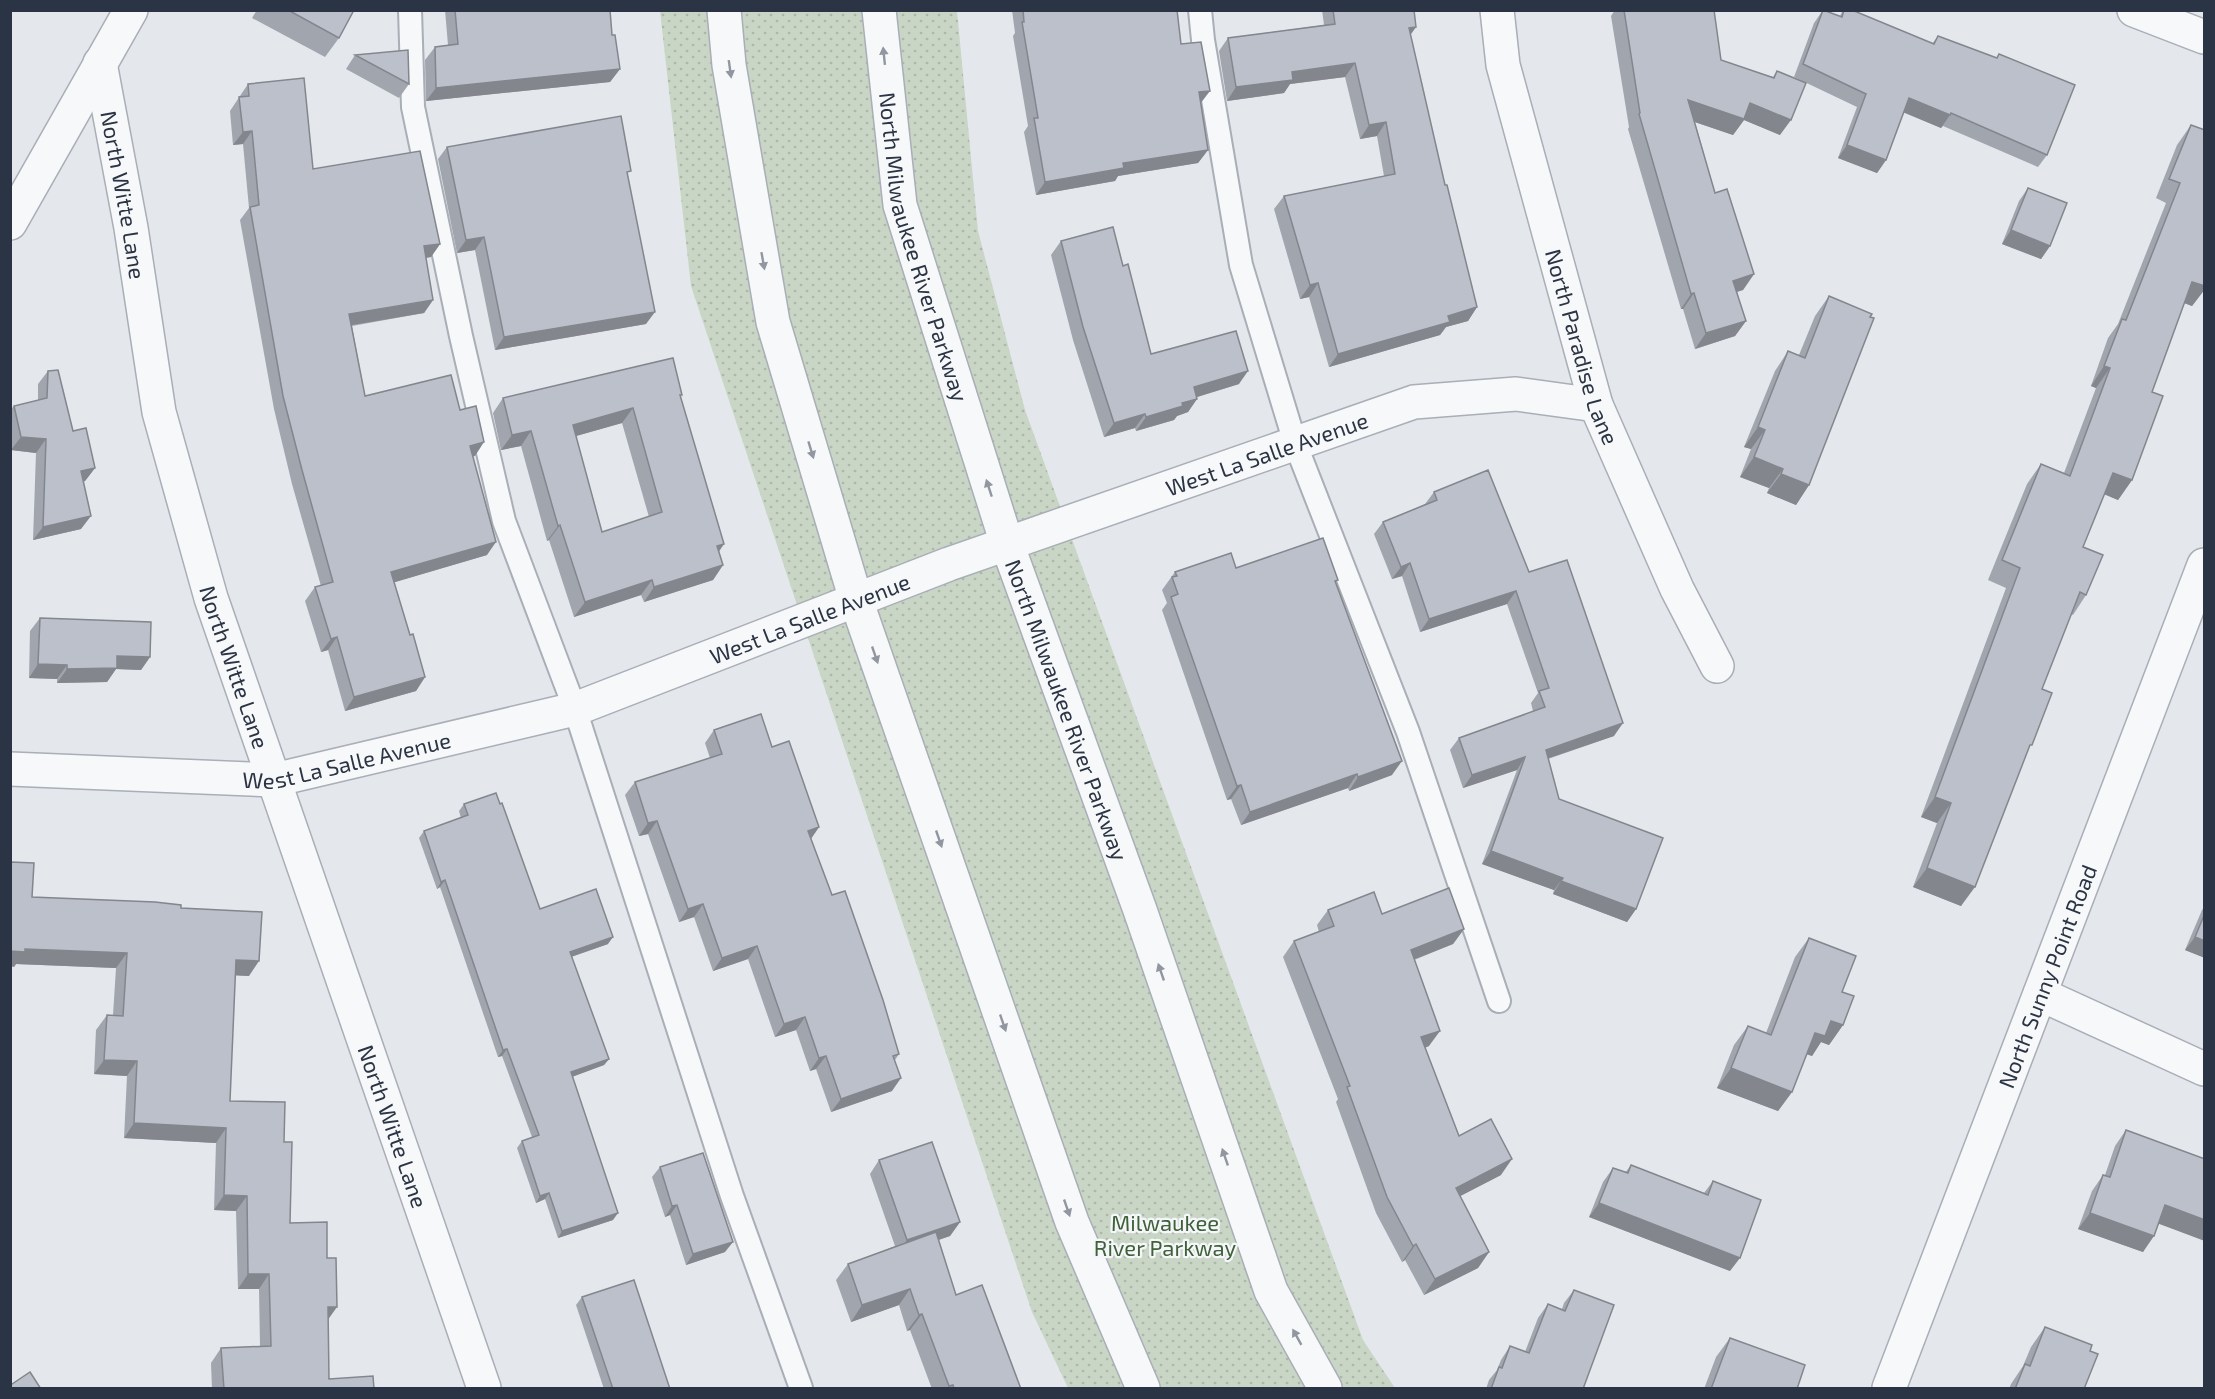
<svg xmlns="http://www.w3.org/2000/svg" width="2215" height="1399" font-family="'Exo 2',sans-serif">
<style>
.green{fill:url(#green-dots)}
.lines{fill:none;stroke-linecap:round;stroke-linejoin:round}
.service-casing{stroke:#a9aeb7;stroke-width:26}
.minor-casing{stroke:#a9aeb7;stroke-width:36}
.tertiary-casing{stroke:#a9aeb7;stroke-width:36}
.service{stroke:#f7f8fa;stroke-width:22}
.minor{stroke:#f7f8fa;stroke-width:33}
.tertiary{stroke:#f7f8fa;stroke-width:33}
.wall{fill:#a1a5ae;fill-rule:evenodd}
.shaded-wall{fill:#83868d}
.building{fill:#bbc0ca;stroke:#83868d;stroke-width:1.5;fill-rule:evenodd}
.oneway{fill:#9196a0}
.labels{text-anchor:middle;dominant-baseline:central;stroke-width:4.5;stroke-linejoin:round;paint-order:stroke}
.street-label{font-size:22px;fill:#2b3445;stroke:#f4f6f9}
.park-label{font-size:22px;fill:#3f6138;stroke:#f4f6f9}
</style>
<defs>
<pattern id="green-dots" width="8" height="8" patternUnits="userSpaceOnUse" patternTransform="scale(1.5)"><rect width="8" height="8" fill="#c9d6c5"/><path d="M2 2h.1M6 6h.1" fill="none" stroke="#adb8ab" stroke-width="1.8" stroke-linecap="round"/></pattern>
</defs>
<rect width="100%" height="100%" fill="#e4e7ec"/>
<path class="green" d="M660 11H957L978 231 1025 410 1363 1340 1395 1388H1068L1032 1312 691 286Z"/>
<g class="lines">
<g class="service-casing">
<g id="service">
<path d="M410 10 413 107 461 336 504 521 575 709 732 1196 801 1388"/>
<path d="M1200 10 1203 40 1241 265 1295 443 1408 732 1499 1001"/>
</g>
</g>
<g class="minor-casing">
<g id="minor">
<path id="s1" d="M1497 10 1503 65 1596 405 1677 589 1717 666"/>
<path d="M2134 10 2204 37"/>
<path id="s2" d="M100 63 131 228 159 412 211 598 484 1388"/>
<path d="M10 223 131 10"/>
<path id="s3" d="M10 769 274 780 575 709 949 564 1414 402 1516 394 1596 405"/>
<path d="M2040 994 2204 1069"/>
<path id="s4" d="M1889 1388 2204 565"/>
</g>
</g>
<g class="tertiary-casing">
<g id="tertiary">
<path d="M724 10 729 65 773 322 856 600 1072 1222 1143 1388"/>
<path id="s5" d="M879 10 900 205 1007 544 1140 910 1271 1291 1325 1388"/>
</g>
</g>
<use href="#service" class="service"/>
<use href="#minor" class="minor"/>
<use href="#tertiary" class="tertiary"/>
</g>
<g class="wall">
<path d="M257 10H354L339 38 325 57 252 18Z"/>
<path d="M445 10H610L612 35 620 69 610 82 426 101 425 60 435 47 448 45Z"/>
<path d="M1012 10H1177L1181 44 1201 104 1208 150 1198 163 1118 176 1115 181 1036 195 1024 132 1028 126 1013 36 1015 33Z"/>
<path d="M1322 10H1414L1416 27 1410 35 1445 185 1477 307 1468 321 1446 327 1440 335 1329 367 1309 297 1300 299 1274 209 1284 196 1384 176 1377 136 1360 139 1345 77 1290 84 1284 93 1227 101 1219 51 1228 38 1324 25Z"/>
<path d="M1615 10H1714L1721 60 1773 77 1777 71 1780 135 1744 120 1733 135 1695 122 1715 193 1754 274 1743 290 1737 292 1746 321 1735 336 1695 349 1683 309H1681L1628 129 1629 127 1611 16Z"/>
<path d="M1823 10 1840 16 1843 10H1852L1932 44 1938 36 1996 58 1999 54 2047 155 2038 167 1943 126 1941 128 1904 112 1886 160 1877 173 1838 158 1857 107 1794 77 1814 23Z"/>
<path d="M355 55 409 84 399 98 346 69Z"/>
<path d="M248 84 313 169 440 244 431 257 426 258 433 300 424 313 352 326 365 396 460 410 475 456H473L487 555 394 582 410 635 425 677 416 691 345 711 328 650 321 652 305 601 315 587 321 586 292 484 274 409 240 220 249 208 243 144 233 145 230 111Z"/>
<path d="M2191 125 2205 130V289L2192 306 2184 303 2152 392 2132 480 2118 500 2104 494 2083 547 2086 595 2073 615 2071 614 2042 689 2026 754 1961 906 1913 887 1937 823 1921 817 2006 588 1988 580 2027 484 2041 464 2064 473 2096 388 2091 386 2108 338 2118 324 2166 203 2156 198 2177 145Z"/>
<path d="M447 147 628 176 646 324 495 350 475 250 457 253 438 159Z"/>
<path d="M2028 188 2050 246 2041 259 2002 244 2019 201Z"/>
<path d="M1061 241 1123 266 1151 354 1239 384 1197 397V399L1188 412 1177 416 1174 420 1136 431 1135 428 1104 437 1073 340 1051 255Z"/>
<path d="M1829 296 1809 485 1796 505 1767 493 1769 488 1740 477 1751 449 1744 447 1775 371 1788 351 1799 355 1815 316Z"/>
<path d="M48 371 73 431 95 468 85 481 83 482 81 529 33 540 36 453 11 450 10 410 14 406 38 400V384Z"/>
<path d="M681 397 719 551 723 565 713 580 644 602 641 595 574 617 549 540 547 541 521 446 501 450 493 413 503 398ZM622 423 649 517 602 532 576 436Z"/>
<path d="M1434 492 1529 572 1614 736 1548 759 1559 799 1636 909 1627 922 1553 894 1554 890 1482 864 1517 770 1463 788 1450 750 1459 738 1533 711 1531 703 1538 693 1507 604 1420 632 1402 576 1392 579 1374 534 1383 522 1425 504Z"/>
<path d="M1236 568 1338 580 1336 583 1392 775 1349 791 1348 788 1241 825 1231 799 1227 800 1162 610 1167 603 1162 590 1175 572Z"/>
<path d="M40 618 150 657 141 670 116 669 107 682 57 683V679L29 678 30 631Z"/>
<path d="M714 730 772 747 819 827 811 839 832 895 899 1054 895 1060 892 1091 831 1112 816 1069 810 1071 796 1030 775 1037 748 959 713 971 694 917 679 922 648 834 639 836 625 795 635 782 710 758 705 743Z"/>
<path d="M464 804 540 909 608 944 571 957 609 1059 604 1065 572 1077 613 1220 558 1238 545 1199 536 1203 517 1148 522 1141 532 1137 502 1056 498 1057 440 887 437 889 419 838 424 831 461 818 459 811Z"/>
<path d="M32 897 181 908 249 976 235 975 230 1101 284 1142 290 1223 328 1320 329 1379 374 1389H212L211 1363 221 1348 260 1346 259 1289H238L236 1211 214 1210 216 1143 124 1138 127 1076 94 1074 96 1030 107 1015H113L116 968 16 964 14 967Z"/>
<path d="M2205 906V958L2185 950 2202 910Z"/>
<path d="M1328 910 1382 914 1464 929 1453 944 1414 960 1429 1046 1425 1048 1459 1136 1501 1175 1460 1196 1489 1252 1478 1268 1424 1295 1405 1260 1402 1262 1376 1213 1336 1102 1338 1099 1283 957 1294 941 1319 932 1317 925Z"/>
<path d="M1809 938 1842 992 1843 1025 1829 1045 1821 1042 1812 1056 1806 1054 1792 1092 1778 1111 1717 1088 1734 1045 1748 1026 1766 1033 1795 957Z"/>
<path d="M2126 1130 2205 1159V1241L2159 1223 2143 1252 2078 1229 2092 1191 2103 1175H2105L2115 1146Z"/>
<path d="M879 1160 960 1222 950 1236 939 1240 956 1295 1021 1389H932L910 1330 907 1331 899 1305 851 1322 836 1280 848 1264 895 1246 870 1174Z"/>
<path d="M1631 1165 1704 1193 1713 1181 1730 1271 1589 1217 1603 1182 1613 1168 1625 1173Z"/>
<path d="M660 1167 725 1252 686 1265 670 1215 665 1217 652 1177Z"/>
<path d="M1574 1290 1583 1389H1486L1489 1380 1497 1370 1501 1360 1510 1346 1525 1352 1538 1318 1548 1304 1562 1309 1564 1303Z"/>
<path d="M582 1297 670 1389H604L576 1305Z"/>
<path d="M2045 1327 2090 1351 2084 1389H2009L2011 1384 2023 1366 2031 1347Z"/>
<path d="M1730 1338 1797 1389H1704L1716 1357Z"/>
</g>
<g class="shaded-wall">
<path d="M1416 27 1406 41 1409 28Z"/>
<path d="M1355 63 1345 77 1290 84 1284 93 1227 101 1236 87 1292 72Z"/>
<path d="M620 69 610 82 426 101 436 88Z"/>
<path d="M1210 91 1200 104 1199 92Z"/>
<path d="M1909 98 1950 115 1941 128 1900 111Z"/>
<path d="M1688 100 1750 103 1791 120 1780 135 1744 120 1733 135 1677 116Z"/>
<path d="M1386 122 1377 136 1360 139 1369 125Z"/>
<path d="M252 131 243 144 233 145 243 132Z"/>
<path d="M1847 145 1886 160 1877 173 1838 158Z"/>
<path d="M1208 150 1198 163 1118 176 1115 181 1036 195 1045 182 1123 163Z"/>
<path d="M2011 230 2050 246 2041 259 2002 244Z"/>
<path d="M484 237 475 250 457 253 466 240Z"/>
<path d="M440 244 431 257 415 259 424 246Z"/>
<path d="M1754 274 1743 290 1722 296 1733 281Z"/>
<path d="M2192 282 2205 286V289L2192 306 2179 301Z"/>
<path d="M1318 283 1309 297 1300 299 1310 285Z"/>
<path d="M1694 293 1683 309H1681L1691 294Z"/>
<path d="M433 300 424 313 340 327 349 314Z"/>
<path d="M1477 307 1468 321 1446 327 1440 335 1329 367 1338 354 1448 316Z"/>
<path d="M655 312 646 324 495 350 504 337Z"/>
<path d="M1746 321 1735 336 1695 349 1706 333Z"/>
<path d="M2104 366 2110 368 2096 388 2091 386Z"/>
<path d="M1248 371 1239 384 1184 401 1194 387Z"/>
<path d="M1197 399 1188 412 1177 416 1174 420 1136 431 1146 417 1182 403Z"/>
<path d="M633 408 622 423 562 440 573 425Z"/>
<path d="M1145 414 1135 428 1104 437 1114 423Z"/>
<path d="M1758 427 1765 430 1751 449 1744 447Z"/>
<path d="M531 431 521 446 501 450 512 435Z"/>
<path d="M21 437 46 439 36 453 11 450Z"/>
<path d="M484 442 475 456 461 459 470 446Z"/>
<path d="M1754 457 1783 469 1769 488 1740 477Z"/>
<path d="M95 468 85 481 71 485 81 471Z"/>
<path d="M2113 473 2132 480 2118 500 2099 492Z"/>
<path d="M1781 474 1809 485 1796 505 1767 493Z"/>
<path d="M91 516 81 529 33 540 43 527Z"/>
<path d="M560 525 549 540 547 541 558 526Z"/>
<path d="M496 542 487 555 382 586 391 572Z"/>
<path d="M724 544 714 559 717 546Z"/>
<path d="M1410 563 1402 576 1392 579 1401 567Z"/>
<path d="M723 565 713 580 644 602 654 587Z"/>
<path d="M652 580 641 595 574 617 585 602Z"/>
<path d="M1516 591 1507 604 1420 632 1429 619Z"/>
<path d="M337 637 328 650 321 652 331 639Z"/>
<path d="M117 656 150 657 141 670 116 669 107 682 57 683 67 669Z"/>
<path d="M38 664 67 665 57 679 29 678Z"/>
<path d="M425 677 416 691 345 711 354 697Z"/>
<path d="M1623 723 1614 736 1537 762 1546 750Z"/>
<path d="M1525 757 1517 770 1463 788 1472 775Z"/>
<path d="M1402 761 1392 775 1349 791 1358 777Z"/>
<path d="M1357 774 1348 788 1241 825 1250 812Z"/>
<path d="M1241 785 1231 799 1227 800 1237 786Z"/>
<path d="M1935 797 1951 803 1937 823 1921 817Z"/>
<path d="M657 821 648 834 639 836 648 823Z"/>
<path d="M819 827 810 840 808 831Z"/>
<path d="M1491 851 1563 878 1554 890 1482 864Z"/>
<path d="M1927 868 1975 887 1961 906 1913 887Z"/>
<path d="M445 880 440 887 437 889 441 882Z"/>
<path d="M1561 881 1636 909 1627 922 1553 894Z"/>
<path d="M703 904 694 917 679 922 688 909Z"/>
<path d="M1464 929 1453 944 1400 965 1411 950Z"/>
<path d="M613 937 608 944 565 959 570 952Z"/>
<path d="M2195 937 2205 941V958L2185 950Z"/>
<path d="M757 946 748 959 713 971 722 958Z"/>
<path d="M25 949 127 953 116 968 16 964 14 967 10 966V951Z"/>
<path d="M236 960 259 961 249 976 225 975Z"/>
<path d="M805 1017 796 1030 775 1037 784 1024Z"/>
<path d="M1831 1021 1843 1025 1829 1045 1821 1042 1812 1056 1801 1052 1815 1033Z"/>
<path d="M1440 1031 1429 1046 1410 1053 1421 1037Z"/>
<path d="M507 1049 502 1056 498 1057 503 1050Z"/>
<path d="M826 1056 816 1069 810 1071 819 1058Z"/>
<path d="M609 1059 604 1065 566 1079 571 1072Z"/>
<path d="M104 1060 137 1061 127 1076 94 1074Z"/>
<path d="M1731 1068 1792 1092 1778 1111 1717 1088Z"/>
<path d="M901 1078 892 1091 831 1112 841 1099Z"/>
<path d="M134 1123 226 1128 216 1143 124 1138Z"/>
<path d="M1512 1159 1501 1175 1445 1204 1456 1188Z"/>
<path d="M549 1193 545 1199 536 1203 540 1196Z"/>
<path d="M224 1195 247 1196 236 1211 214 1210Z"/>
<path d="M1599 1203 1740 1258 1730 1271 1589 1217Z"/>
<path d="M677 1205 670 1215 665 1217 672 1206Z"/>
<path d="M2165 1205 2205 1220V1241L2154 1222Z"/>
<path d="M618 1213 613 1220 558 1238 562 1231Z"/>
<path d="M2090 1213 2154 1236 2143 1252 2078 1229Z"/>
<path d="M960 1222 950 1236 898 1253 907 1240Z"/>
<path d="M733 1242 725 1252 686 1265 693 1254Z"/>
<path d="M1416 1244 1405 1260 1402 1262 1413 1246Z"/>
<path d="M1489 1252 1478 1268 1424 1295 1435 1279Z"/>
<path d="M248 1274H269L259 1289H238Z"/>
<path d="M910 1289 899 1305 851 1322 862 1305Z"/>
<path d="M328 1307H337L327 1321Z"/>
<path d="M922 1314 910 1330 907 1331 919 1315Z"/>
</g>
<g class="building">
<path d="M288 10H354L339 38Z"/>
<path d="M455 10H610L612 35H615L620 69 436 88 435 47 458 44Z"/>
<path d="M1023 10H1177L1181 44 1201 42 1210 91 1199 92 1208 150 1123 163 1124 168 1045 182 1034 118H1038L1022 22H1024Z"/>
<path d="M1333 10H1414L1416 27 1409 28 1445 185H1447L1477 307 1448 316 1450 322 1338 354 1318 283 1310 285 1284 196 1395 174 1386 122 1369 125 1355 63 1292 72 1293 80 1236 87 1228 38 1335 24Z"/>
<path d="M1624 10H1714L1721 60 1774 78 1777 71 1806 83 1791 120 1750 103 1744 119 1688 100 1715 193 1727 189 1754 274 1733 281 1746 321 1706 333 1694 293 1691 294 1639 114 1640 113Z"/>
<path d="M1823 10 1842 17 1844 10H1852L1934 44 1938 36 1997 58 1999 54 2075 85 2047 155 1951 113 1950 115 1909 98 1886 160 1847 145 1866 94 1803 64Z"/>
<path d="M408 50 409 84 355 55Z"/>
<path d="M304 78 313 169 420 151 440 244 424 246 433 300 349 314 365 396 451 375 460 410 476 406 484 442 470 446 496 542 391 572 410 635 413 634 425 677 354 697 337 637 331 639 315 587 333 582 302 470 283 396 250 207 259 205 252 131 243 132 239 97 249 96 248 84Z"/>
<path d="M621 116 631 171 627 172 655 312 504 337 484 237 466 240 447 147Z"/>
<path d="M2191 125 2205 130V286L2192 282 2152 392 2163 396 2132 480 2113 473 2083 547 2103 555 2086 595 2080 592 2042 689 2052 693 2032 745H2030L1975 887 1927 868 1951 803 1935 797 2020 568 2002 560 2041 464 2070 476 2110 368 2104 366 2122 319 2126 320 2180 183 2169 179Z"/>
<path d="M2028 188 2067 203 2050 246 2011 230Z"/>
<path d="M1113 227 1123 266 1128 264 1151 354 1236 331 1248 371 1194 387 1197 399 1182 403 1183 406 1146 417 1145 414 1114 423 1083 327 1061 241Z"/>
<path d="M1829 296 1872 314 1870 317 1874 318 1809 485 1781 474 1783 469 1754 457 1765 430 1758 427 1788 351 1805 358Z"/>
<path d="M673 358 682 395H680L724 544 717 546 723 565 654 587 652 580 585 602 560 525 558 526 531 431 512 435 503 398ZM633 408 662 512 602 532 573 425Z"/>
<path d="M58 370 73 431 86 428 95 468 81 471 91 516 43 527 46 439 21 437 14 406 47 398 48 371Z"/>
<path d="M1488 470 1529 572 1567 560 1623 723 1546 750 1559 799 1663 838 1636 909 1561 881 1563 878 1491 851 1525 757 1472 775 1459 738 1545 707 1539 691 1549 688 1516 591 1429 619 1410 563 1401 567 1383 522 1437 500 1434 492Z"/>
<path d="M1323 538 1338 580 1335 581 1402 761 1358 777 1357 774 1250 812 1241 785 1237 786 1171 597 1178 594 1172 577 1177 576 1175 572 1231 553 1236 568Z"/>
<path d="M40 618 151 622 150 657 117 656V668L67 669V665L38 664Z"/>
<path d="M761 714 772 747 789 741 819 827 808 831 832 895 845 891 883 1000 899 1054 893 1056 901 1078 841 1099 826 1056 819 1058 805 1017 784 1024 757 946 722 958 703 904 688 909 657 821 648 823 635 782 722 754 714 730Z"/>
<path d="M496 793 500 804 502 803 540 909 596 889 613 937 570 952 609 1059 571 1072 618 1213 562 1231 549 1193 540 1196 522 1141 539 1135 507 1049 503 1050 445 880 441 882 424 831 468 815 464 804Z"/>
<path d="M10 862 34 863 32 897 155 902 181 905V908L262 912 259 961 236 960 230 1101 285 1102 284 1142H292L290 1223 327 1222V1258H336L337 1307H328L329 1379 373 1376 374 1389H224L221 1348 271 1346 269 1274H248L247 1196 224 1195 226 1128 134 1123 137 1061 104 1060 107 1015 123 1016 127 953 25 949V952L10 951Z"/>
<path d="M1449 888 1464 929 1411 950 1440 1031 1421 1037 1459 1136 1491 1119 1512 1159 1456 1188 1489 1252 1435 1279 1416 1244 1413 1246 1387 1197 1347 1087 1350 1086 1294 941 1334 926 1328 910 1374 892 1382 914Z"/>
<path d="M2205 913V941L2195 937Z"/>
<path d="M1809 938 1856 956 1842 992 1854 996 1843 1025 1831 1021 1825 1036 1815 1033 1792 1092 1731 1068 1748 1026 1771 1035Z"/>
<path d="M2126 1130 2205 1159V1220L2165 1205 2154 1236 2090 1213 2103 1175 2110 1177Z"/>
<path d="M932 1142 960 1222 907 1240 879 1160Z"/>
<path d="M703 1153 733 1242 693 1254 677 1205 672 1206 660 1167Z"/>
<path d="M1631 1165 1708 1195 1713 1181 1761 1200 1740 1258 1599 1203 1613 1168 1628 1173Z"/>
<path d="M936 1232 956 1295 982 1285 1021 1389H954L953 1385 949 1386 922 1314 919 1315 910 1289 862 1305 848 1264Z"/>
<path d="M634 1280 670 1389H613L582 1297Z"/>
<path d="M1574 1290 1614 1305 1583 1389H1491L1499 1367 1502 1368 1510 1346 1529 1353 1548 1304 1565 1311Z"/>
<path d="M2045 1327 2092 1345 2090 1351 2098 1354 2084 1389H2015L2025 1364 2030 1366Z"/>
<path d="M1730 1338 1805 1365 1797 1389H1711Z"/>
<path d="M30 1372 41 1389H10V1382L12 1384Z"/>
</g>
<defs><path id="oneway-solid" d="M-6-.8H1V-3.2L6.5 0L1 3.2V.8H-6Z" transform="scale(1.5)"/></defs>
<g class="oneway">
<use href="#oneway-solid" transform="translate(884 56) rotate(-96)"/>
<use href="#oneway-solid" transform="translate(730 69) rotate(82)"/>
<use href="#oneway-solid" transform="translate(763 261) rotate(80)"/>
<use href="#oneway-solid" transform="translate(811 450) rotate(73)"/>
<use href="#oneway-solid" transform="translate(989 488) rotate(-108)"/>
<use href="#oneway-solid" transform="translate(875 655) rotate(71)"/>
<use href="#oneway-solid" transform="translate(939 839) rotate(71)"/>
<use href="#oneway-solid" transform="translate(1161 972) rotate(-109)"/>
<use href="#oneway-solid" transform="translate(1003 1023) rotate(71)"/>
<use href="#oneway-solid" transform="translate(1225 1157) rotate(-109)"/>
<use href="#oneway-solid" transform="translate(1067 1208) rotate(71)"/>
<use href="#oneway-solid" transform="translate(1297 1337) rotate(-119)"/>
</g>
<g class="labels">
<g class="street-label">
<text stroke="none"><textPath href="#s2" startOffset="134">North Witte Lane</textPath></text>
<text stroke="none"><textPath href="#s5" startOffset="242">North Milwaukee River Parkway</textPath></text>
<text stroke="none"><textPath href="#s1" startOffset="348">North Paradise Lane</textPath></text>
<text stroke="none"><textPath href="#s3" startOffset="1311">West La Salle Avenue</textPath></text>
<text stroke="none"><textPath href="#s3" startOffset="825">West La Salle Avenue</textPath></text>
<text stroke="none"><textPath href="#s2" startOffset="620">North Witte Lane</textPath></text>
<text stroke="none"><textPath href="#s5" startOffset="728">North Milwaukee River Parkway</textPath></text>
<text stroke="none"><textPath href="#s3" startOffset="339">West La Salle Avenue</textPath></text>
<text stroke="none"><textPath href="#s4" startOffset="441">North Sunny Point Road</textPath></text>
<text stroke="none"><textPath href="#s2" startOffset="1106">North Witte Lane</textPath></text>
</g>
<g class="park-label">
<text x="1165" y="1222">Milwaukee<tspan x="1165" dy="25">River Parkway</tspan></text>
</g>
</g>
<rect width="2215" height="1399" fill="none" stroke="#2b3445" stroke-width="24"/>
</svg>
